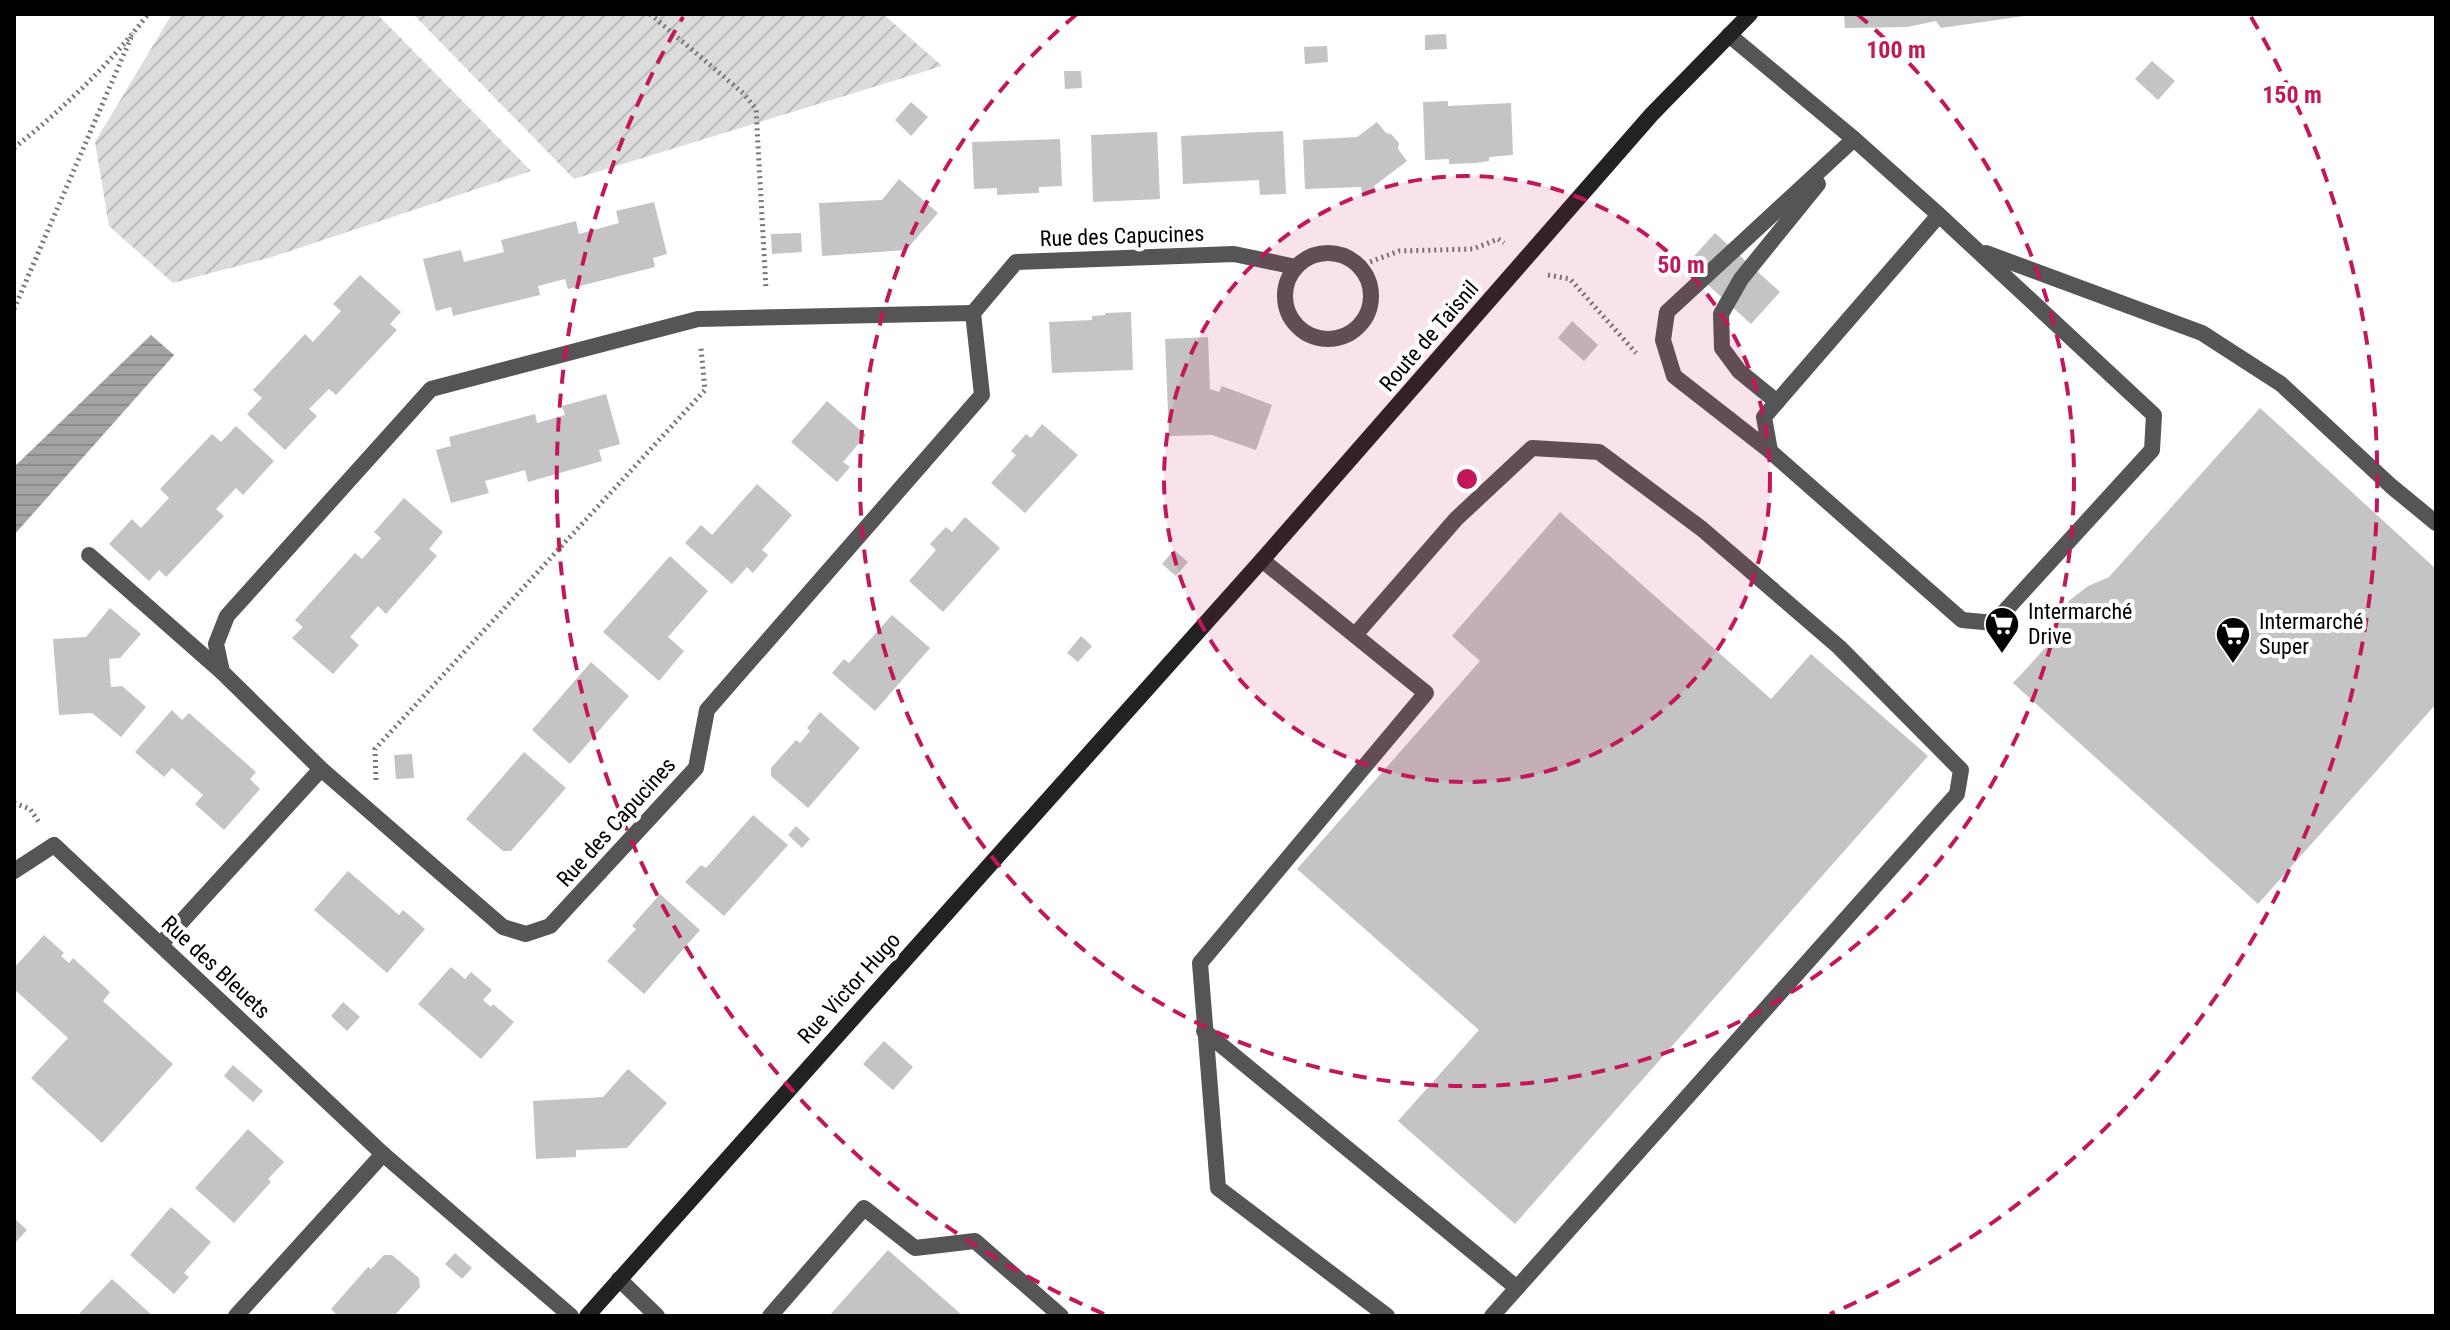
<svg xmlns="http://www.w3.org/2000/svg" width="2450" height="1330" font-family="'Roboto Condensed',sans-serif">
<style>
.garden{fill:url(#garden-furrows)}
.water{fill:url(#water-rules)}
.building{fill:#c4c4c4}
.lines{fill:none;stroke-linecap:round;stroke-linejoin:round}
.path{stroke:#777;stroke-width:5;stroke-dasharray:2 4;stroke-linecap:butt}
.lane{stroke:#555;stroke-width:16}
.street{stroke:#555;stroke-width:16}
.secondary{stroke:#222;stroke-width:16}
.ring{fill:none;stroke:#c2185b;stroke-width:4;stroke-dasharray:14 10}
.labels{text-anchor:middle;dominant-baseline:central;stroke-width:8;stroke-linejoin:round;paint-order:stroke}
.street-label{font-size:22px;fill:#000;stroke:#fff}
.poi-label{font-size:22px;fill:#000;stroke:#fff;text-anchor:start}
.centre{fill:#c2185b;stroke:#fff;stroke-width:4}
.ring-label{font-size:24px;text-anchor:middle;font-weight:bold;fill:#c2185b;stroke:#fff;stroke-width:8;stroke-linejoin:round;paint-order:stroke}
</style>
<defs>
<pattern id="garden-furrows" width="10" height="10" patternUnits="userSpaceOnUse" patternTransform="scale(2)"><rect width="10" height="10" fill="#dcdcdc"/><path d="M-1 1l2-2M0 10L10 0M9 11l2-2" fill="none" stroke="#bbb"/></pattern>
<pattern id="water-rules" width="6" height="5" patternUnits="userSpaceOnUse" patternTransform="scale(2)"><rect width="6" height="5" fill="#a3a3a3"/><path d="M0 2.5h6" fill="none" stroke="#8b8b8b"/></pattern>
</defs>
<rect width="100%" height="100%" fill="#fff"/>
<g class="garden">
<path d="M172 14H377L531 171 272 257 173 283 109 226 95 142Z"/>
<path d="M413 14H883L942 66 574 179Z"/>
</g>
<path class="water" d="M151 335 174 355 14 535V467Z"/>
<g class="building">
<path d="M1857 14H2024V16L1941 28 1936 21 1907 27 1845 28 1844 16H1859Z"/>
<path d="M1446 34 1447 49 1425 50V35Z"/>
<path d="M1327 46 1328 62 1305 64 1304 47Z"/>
<path d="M2152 61 2175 81 2158 100 2135 79Z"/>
<path d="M1064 71H1081L1082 88 1065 89Z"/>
<path d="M1448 101V106L1511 103 1513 155 1489 157V161L1476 163 1449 164V159L1425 160 1423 102Z"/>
<path d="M911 102 928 117 911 136 895 120Z"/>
<path d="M1377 122 1386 133 1391 134 1399 143 1398 149 1407 161 1374 186V192H1362L1361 187 1305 189 1303 140 1357 137Z"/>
<path d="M1283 131 1286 194 1260 195 1259 180 1183 184 1181 136Z"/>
<path d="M1157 132 1160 199 1093 202 1091 135Z"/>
<path d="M1060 139 1062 186 1039 187V193L997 195V188L974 189 972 142Z"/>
<path d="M899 179 938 213 906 250 822 256 819 203 882 200Z"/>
<path d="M654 202 667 254 653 258 655 267 568 289 565 279 538 286 540 295 453 316 451 307 436 311 423 259 461 250 464 262 504 252 501 240 576 221 579 234 619 223 616 211Z"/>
<path d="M801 233 802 252 772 254 771 234Z"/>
<path d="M1715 233 1780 292 1751 324 1686 265Z"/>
<path d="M360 275 401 312 390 324 397 330 336 395 329 389 309 409 317 416 285 450 247 414 262 398 253 390 305 334 313 342 341 311 333 304Z"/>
<path d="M1131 312 1133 370 1052 373 1049 322 1092 320V316L1105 315V313Z"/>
<path d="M1572 321 1598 345 1584 361 1558 338Z"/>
<path d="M1208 337 1210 389 1219 392 1222 386 1272 405 1256 450 1212 435 1169 436 1165 339Z"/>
<path d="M606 394 620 444 599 450 602 461 528 482 525 470 485 481 489 493 451 503 436 450 451 446 449 437 535 414 537 423 565 415 562 406Z"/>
<path d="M827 401 866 435 843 462 850 467 837 482 791 442Z"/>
<path d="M2260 408 2436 569V704L2258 904 2013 683 2047 646 2053 624 2070 600 2088 586 2109 577Z"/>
<path d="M1042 424 1078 455 1025 513 991 483 1016 455 1011 451 1026 434 1031 438Z"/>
<path d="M236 426 274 461 243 495 236 488 216 509 224 516 166 577 159 570 149 581 109 544 132 519 141 528 169 498 160 489 212 434 221 442Z"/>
<path d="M757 484 792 515 762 550 768 555 753 573 747 567 732 584 685 543 701 525 712 535Z"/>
<path d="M404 498 443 532 429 549 437 556 386 614 378 606 350 637 359 645 333 674 292 638 303 627 295 620 355 553 362 559 381 538 374 532Z"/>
<path d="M1560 512 1771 699 1811 654 1928 756 1515 1224 1398 1121 1479 1030 1297 869 1480 661 1452 636Z"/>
<path d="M965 517 1000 548 943 612 909 581 936 550 930 544 946 527 952 532Z"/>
<path d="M1174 550 1188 562 1176 576 1162 564Z"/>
<path d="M670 556 708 591 668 637 684 651 659 681 603 632Z"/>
<path d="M110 608 141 634 120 658 109 659 111 687 122 686 146 707 121 737 92 713 59 715 53 639 86 637Z"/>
<path d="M892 615 930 648 875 711 832 673 844 659 849 663Z"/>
<path d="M1081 636 1092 646 1078 662 1067 653Z"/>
<path d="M591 662 629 696 570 764 532 730Z"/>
<path d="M172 710 182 720 189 713 256 772 250 779 260 789 224 830 195 804 203 795 172 768 164 777 135 752Z"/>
<path d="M820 712 860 748 808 808 771 776V768L796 740 800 743 810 731 807 728Z"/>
<path d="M524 752 566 788 511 851H503L466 819Z"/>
<path d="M412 754 414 778 396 779 394 755Z"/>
<path d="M753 815 788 845 724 916 685 882 701 865 706 868Z"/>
<path d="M796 826 810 839 802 848 788 835Z"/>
<path d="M348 871 399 915 403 910 425 929 387 973 314 910Z"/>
<path d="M660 894 700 930 644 994 607 961 636 929 632 926Z"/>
<path d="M44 935 64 953 61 956 69 963 73 958 110 992 103 1001 173 1064 102 1143 31 1078 68 1038 14 989V968Z"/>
<path d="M451 967 465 979 471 972 492 990 483 1000 491 1007 493 1004 514 1022 481 1059 418 1004Z"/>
<path d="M343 1002 360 1017 347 1031 331 1016Z"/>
<path d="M884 1041 913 1067 893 1090 863 1064Z"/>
<path d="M233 1065 263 1091 253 1102 224 1076Z"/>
<path d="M628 1069 667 1103 627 1148 576 1150V1157L536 1159 533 1101 603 1097Z"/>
<path d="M248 1129 284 1162 268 1179 271 1182 234 1223 195 1188Z"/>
<path d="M171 1207 211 1242 184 1273 189 1277 174 1294 130 1255Z"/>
<path d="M14 1218 27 1230 14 1244Z"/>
<path d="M888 1250 963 1316H829Z"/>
<path d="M455 1253 472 1268 462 1279 445 1264Z"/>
<path d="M384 1255H392L419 1278 420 1287 394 1316H338L331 1309 368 1267 371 1269Z"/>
<path d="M112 1279 153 1316H77Z"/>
</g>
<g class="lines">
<g class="path">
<path d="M650 14 743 93 756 109 766 289"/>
<path d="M14 148C63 109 110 64 148 14"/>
<path d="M1359 266 1399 251 1473 249 1498 239 1504 243"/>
<path d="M1548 275 1570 279 1636 353"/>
<path d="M14 309 133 33"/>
<path d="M376 780 375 749 705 390 701 348"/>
<path d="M14 803 30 809 40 824"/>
</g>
<g class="lane">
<path d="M1729 35 1854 139 1939 215 2154 415 2152 450 1994 623 1962 620 1770 451 1764 417 1939 215"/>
<path d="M1986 253 2202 333 2281 384 2391 486 2436 523"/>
<path d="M1777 402 1739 371 1722 348 1721 314 1741 279 1818 184"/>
<path d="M1770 451 1674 376 1663 340 1667 312 1854 139"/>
<path d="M89 555 222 672"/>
<path d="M1262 560 1426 693 1200 963 1218 1188 1387 1316"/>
<path d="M1355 635 1456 519 1532 448 1599 452 1702 529 1839 647 1961 770 1957 794 1492 1316"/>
<path d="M1204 1031 1517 1288"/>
<path d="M619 1279 657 1316"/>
<path d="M770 1316 864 1208 915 1248 975 1241 1061 1316"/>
</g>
<g class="street">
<circle cx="1328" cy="296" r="43"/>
<path d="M973 313 1016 262 1234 254 1296 267"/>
<path d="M14 871 54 845 383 1154 571 1316"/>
<path d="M161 944 321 769 222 672 216 644 227 616 431 389 698 319 973 313 982 395 707 710 696 768 550 926 526 934 503 927 321 769"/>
<path d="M236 1316 383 1154"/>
</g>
<path class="secondary" d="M587 1316 1262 560 1652 114 1750 14"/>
</g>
<circle cx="1467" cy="479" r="303" fill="#c2185b" fill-opacity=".12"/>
<g class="ring">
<circle cx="1467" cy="479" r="303"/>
<path d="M1857 14A607 607 0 1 1 1077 14"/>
<path d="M1104 1314A910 910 0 0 1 683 17M2251 17A910 910 0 0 1 1830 1314"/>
</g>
<defs>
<g id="supermarket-pin" transform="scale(1.8)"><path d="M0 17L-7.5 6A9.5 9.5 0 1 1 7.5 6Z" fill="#000" stroke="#fff"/><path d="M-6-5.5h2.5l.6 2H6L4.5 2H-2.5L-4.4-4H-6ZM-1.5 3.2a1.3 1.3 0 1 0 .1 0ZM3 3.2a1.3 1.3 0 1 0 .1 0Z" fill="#fff"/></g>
</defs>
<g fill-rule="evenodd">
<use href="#supermarket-pin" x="2002" y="624"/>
<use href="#supermarket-pin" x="2233" y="634"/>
</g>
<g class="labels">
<g class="street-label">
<text transform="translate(1122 236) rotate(-2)">Rue des Capucines</text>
<text transform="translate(1429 336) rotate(-49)">Route de Taisnil</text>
<text transform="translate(616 822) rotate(-48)">Rue des Capucines</text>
<text transform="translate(216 967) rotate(43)">Rue des Bleuets</text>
<text transform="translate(849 988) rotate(-48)">Rue Victor Hugo</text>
</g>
<g class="poi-label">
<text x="2028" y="611">Intermarché<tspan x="2028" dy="25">Drive</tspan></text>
<text x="2259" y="621">Intermarché<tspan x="2259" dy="25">Super</tspan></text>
</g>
</g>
<circle cx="1467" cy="479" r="12" class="centre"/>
<g class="ring-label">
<text x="1896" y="58">100 m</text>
<text x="2292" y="103">150 m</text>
<text x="1681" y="273">50 m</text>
</g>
<rect width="2450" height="1330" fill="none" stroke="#000000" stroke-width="32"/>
</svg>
